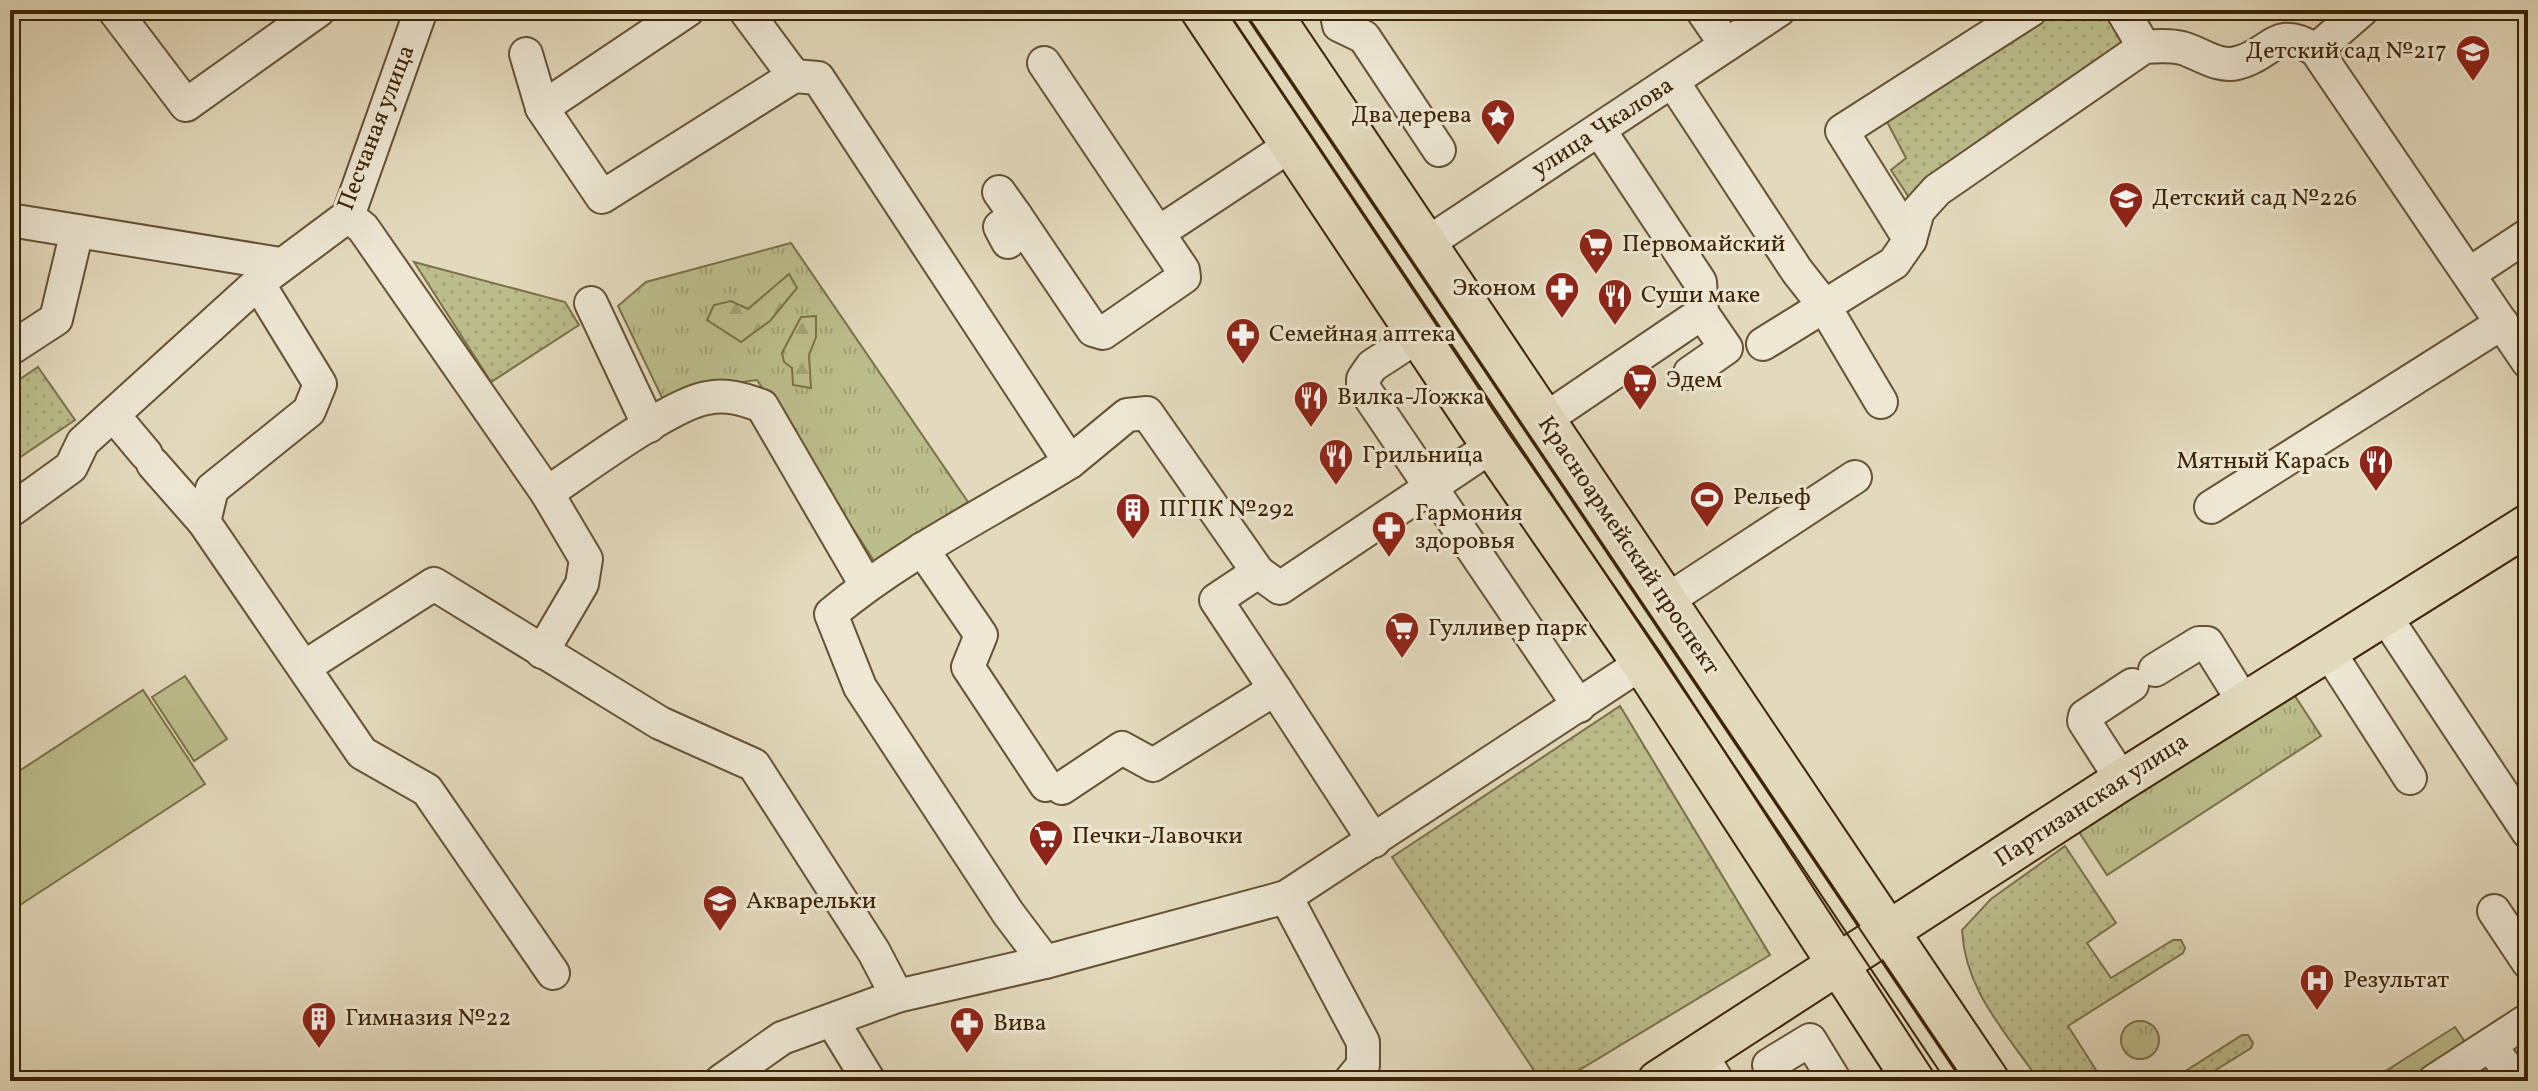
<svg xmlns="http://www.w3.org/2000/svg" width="2538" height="1091" font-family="Vollkorn,serif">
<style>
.grass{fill:url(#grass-tufts);stroke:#7c7048;stroke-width:2}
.forest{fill:url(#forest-firs);stroke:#7c7048;stroke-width:2}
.park{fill:url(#park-dots);stroke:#7c7048;stroke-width:2}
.pitch{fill:#bcbd8c;stroke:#7c7048;stroke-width:2}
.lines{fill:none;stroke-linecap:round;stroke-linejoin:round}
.minor-casing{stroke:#665233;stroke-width:36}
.major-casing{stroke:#3c2405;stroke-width:44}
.minor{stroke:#ede7d4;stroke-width:32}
.major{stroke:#e3dabd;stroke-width:40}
.tram{stroke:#3c2405;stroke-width:2}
.labels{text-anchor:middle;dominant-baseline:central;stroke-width:6;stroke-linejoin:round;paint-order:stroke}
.poi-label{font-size:24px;fill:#3c2405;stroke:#ede7d4;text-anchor:start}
.street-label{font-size:24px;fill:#3c2405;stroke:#ede7d4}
</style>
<defs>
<pattern id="grass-tufts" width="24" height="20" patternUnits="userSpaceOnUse" patternTransform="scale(2)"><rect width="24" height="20" fill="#bcbd8c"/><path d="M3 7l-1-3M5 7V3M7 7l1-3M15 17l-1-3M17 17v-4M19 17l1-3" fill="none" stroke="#a2a277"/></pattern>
<pattern id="forest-firs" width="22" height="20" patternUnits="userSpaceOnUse" patternTransform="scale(2)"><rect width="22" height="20" fill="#bcbd8c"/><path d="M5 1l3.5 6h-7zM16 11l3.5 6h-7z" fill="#a2a277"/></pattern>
<pattern id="park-dots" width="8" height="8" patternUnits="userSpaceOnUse" patternTransform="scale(2)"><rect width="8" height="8" fill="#bcbd8c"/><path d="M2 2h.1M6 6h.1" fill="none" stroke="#a2a277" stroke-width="1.8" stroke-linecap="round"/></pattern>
</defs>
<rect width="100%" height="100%" fill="#e3dabd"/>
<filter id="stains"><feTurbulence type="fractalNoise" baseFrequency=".0025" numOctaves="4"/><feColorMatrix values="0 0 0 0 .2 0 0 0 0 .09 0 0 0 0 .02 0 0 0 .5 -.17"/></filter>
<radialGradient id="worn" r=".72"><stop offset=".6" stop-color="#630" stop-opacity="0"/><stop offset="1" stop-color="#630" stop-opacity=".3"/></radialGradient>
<g class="grass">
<path d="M791 243 968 502 874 561 757 380 705 387 666 406 618 306 646 282Z"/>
<path d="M2293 693 2321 736 2107 875 2079 832Z"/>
<circle cx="2140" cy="1040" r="19"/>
<path d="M2455 1027 2467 1045 2411 1081H2370Z"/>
</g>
<g class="forest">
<path d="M789 274 797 288 770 321 741 342 707 320 714 305 731 301 748 309Z"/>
<path d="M816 316V337L809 355 811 388 793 385 792 368 784 362 782 353 801 317Z"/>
</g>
<g class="park">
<path d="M2055 10H2108L2122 30 2120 51 1910 199 1891 170 1906 158 1885 118Z"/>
<path d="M414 262 565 302 579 325 491 382Z"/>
<path d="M38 367 75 420 10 464V386Z"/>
<path d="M1620 706 1770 955 1561 1081H1541L1392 857Z"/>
<path d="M2065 846 2116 923 2087 943 2111 978 2173 940H2181L2185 948 2183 953 2068 1026 2103 1081H2039C2006 1032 1965 991 1962 930L1991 899Z"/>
<path d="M2242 1035H2248L2253 1043 2251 1048 2198 1081H2170Z"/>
</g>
<g class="pitch">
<path d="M185 676 227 739 194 761 152 697Z"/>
<path d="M143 690 205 784 17 907 10 897V777Z"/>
</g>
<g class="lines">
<g class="minor-casing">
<g id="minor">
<path d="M114 10 186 105 319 10"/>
<path d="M688 10 542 108 602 197 794 76 818 78 1070 462C990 512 904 553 831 614L860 687 1008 913 1045 962"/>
<path d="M745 10 794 76"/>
<path d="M1336 10 1339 25 1364 37 1439 150"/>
<path d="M1702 10 1726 45"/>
<path d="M2122 10 2144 47"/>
<path d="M2316 50 2362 10"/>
<path d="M526 54 542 108"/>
<path d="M1044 63 1158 233 1291 145"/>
<path d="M1673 82 1797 271 1823 304 1881 402"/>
<path d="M999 192 1016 216"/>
<path d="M348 216 363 228 547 493C582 470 670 404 707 398 727 394 743 399 762 406L866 585"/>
<path d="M10 220 280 264"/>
<path d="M1910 240 1842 131 2031 10"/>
<path d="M1008 242 1000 227 1016 216 1093 330 1103 333 1184 277 1183 270 1158 233"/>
<path d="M1426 244 1779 10"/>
<path d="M2469 274 2528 235"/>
<path d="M258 283 320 384 309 411 212 489 204 522 362 753 427 790 553 973"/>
<path d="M591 303 649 426"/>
<path d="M1418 336 1372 366 1363 379V387L1579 706"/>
<path d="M1763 344 1894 263 1910 240 1918 211 1937 190 2144 47C2157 46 2170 45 2182 48 2200 53 2218 68 2237 63 2274 54 2274 24 2316 50L2528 362"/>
<path d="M10 349 56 319 77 231"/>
<path d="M1690 373 1726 348 1702 313"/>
<path d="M115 417 146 454"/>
<path d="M1544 420 1702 313 1700 282 1600 131"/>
<path d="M1070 462 1127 415 1147 413 1258 572 1280 588 1492 446"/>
<path d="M153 464 204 522"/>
<path d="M2211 507 2502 323"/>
<path d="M10 511 71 467 83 442 258 283 348 216 421 10"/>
<path d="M922 549 981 635 968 667 1046 785"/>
<path d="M1258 572 1216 600 1275 689"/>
<path d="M1666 601 1855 477"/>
<path d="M2385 616 2528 832"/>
<path d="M542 652 582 584 586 559 547 493"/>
<path d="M2329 652 2410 778"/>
<path d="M306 666 434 584 660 723 754 765 874 952 897 996"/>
<path d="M2155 670 2199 643H2207L2245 704"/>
<path d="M2122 780 2084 721 2085 716 2132 685"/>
<path d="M1062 788 1122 748 1153 765 1275 689 1374 841"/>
<path d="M1286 897 1363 1042V1065L1350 1081"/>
<path d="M2494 911 2528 962"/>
<path d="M833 1022 869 1081"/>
<path d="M2490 1045 2516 1081"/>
<path d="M1701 1054 1717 1081"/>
<path d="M721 1081 782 1038 897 996 1045 962 1286 897 1642 663"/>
<path d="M1779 1081 1769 1065 1810 1040 1835 1081"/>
<path d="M2434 1081 2528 1020"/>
</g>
</g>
<g class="major-casing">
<g id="major">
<path d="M1201 10 1492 446 1642 663 1914 1081"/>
<path d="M1269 10 1989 1081"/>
<path d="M1658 1081 2122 780 2528 525"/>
</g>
</g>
<use href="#minor" class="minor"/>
<use href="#major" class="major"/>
<g class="tram">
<path d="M1227 10 1946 1081"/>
<path d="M1242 10 1962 1081"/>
</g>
</g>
<defs>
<g id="school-pin" transform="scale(1.8)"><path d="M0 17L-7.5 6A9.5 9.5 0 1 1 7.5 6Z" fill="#8f2418" stroke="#ede7d4"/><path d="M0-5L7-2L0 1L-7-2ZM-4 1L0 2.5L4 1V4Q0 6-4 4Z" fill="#fff"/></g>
<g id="sight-pin" transform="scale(1.8)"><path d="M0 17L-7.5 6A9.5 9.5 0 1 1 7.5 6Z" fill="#8f2418" stroke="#ede7d4"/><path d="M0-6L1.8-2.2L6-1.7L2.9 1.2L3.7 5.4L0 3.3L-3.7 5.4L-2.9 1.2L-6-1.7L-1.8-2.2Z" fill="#fff"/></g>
<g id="supermarket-pin" transform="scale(1.8)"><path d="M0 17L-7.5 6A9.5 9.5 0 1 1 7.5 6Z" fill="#8f2418" stroke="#ede7d4"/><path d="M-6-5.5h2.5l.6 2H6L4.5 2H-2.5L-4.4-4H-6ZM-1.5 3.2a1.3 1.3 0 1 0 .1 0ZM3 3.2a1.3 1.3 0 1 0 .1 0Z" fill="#fff"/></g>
<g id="pharmacy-pin" transform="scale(1.8)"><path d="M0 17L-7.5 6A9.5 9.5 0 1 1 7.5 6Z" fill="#8f2418" stroke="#ede7d4"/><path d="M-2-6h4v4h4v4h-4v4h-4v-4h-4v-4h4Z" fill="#fff"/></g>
<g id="restaurant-pin" transform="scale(1.8)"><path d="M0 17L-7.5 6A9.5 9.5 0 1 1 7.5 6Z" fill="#8f2418" stroke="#ede7d4"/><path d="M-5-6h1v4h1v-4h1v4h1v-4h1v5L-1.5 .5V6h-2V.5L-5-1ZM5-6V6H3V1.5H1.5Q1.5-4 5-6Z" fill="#fff"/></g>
<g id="stadium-pin" transform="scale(1.8)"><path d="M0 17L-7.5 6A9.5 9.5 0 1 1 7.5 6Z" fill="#8f2418" stroke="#ede7d4"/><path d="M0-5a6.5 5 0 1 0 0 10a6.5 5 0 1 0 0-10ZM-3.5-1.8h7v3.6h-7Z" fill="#fff"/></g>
<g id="building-pin" transform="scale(1.8)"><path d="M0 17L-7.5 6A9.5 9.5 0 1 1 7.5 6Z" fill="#8f2418" stroke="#ede7d4"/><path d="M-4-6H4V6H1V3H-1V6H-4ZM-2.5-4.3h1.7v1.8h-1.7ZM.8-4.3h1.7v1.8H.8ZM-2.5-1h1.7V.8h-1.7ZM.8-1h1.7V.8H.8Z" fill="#fff"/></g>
<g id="hospital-pin" transform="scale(1.8)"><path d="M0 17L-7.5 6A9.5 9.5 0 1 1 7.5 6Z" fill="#8f2418" stroke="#ede7d4"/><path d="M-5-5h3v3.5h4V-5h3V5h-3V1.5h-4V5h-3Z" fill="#fff"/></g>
</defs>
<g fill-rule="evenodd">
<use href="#school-pin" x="2473" y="52"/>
<use href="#sight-pin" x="1498" y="116"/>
<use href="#school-pin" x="2126" y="199"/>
<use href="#supermarket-pin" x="1596" y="245"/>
<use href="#pharmacy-pin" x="1562" y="289"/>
<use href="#restaurant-pin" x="1615" y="296"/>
<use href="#pharmacy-pin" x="1243" y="335"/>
<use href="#supermarket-pin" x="1640" y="381"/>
<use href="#restaurant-pin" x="1311" y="398"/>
<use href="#restaurant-pin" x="1336" y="456"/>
<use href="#restaurant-pin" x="2376" y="462"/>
<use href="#stadium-pin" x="1707" y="498"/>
<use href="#building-pin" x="1133" y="510"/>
<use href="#pharmacy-pin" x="1389" y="528"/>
<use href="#supermarket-pin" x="1402" y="629"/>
<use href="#supermarket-pin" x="1046" y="837"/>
<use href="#school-pin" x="720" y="902"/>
<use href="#hospital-pin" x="2317" y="981"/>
<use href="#building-pin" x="319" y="1019"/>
<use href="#pharmacy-pin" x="967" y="1024"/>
</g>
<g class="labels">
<g class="poi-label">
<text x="2447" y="52" text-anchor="end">Детский сад №217</text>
<text x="1472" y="116" text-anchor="end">Два дерева</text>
<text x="2152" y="199">Детский сад №226</text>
<text x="1622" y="245">Первомайский</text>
<text x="1536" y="289" text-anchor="end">Эконом</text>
<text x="1641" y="296">Суши маке</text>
<text x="1269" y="335">Семейная аптека</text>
<text x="1666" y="381">Эдем</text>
<text x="1337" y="398">Вилка-Ложка</text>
<text x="1362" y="456">Грильница</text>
<text x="2350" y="462" text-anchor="end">Мятный Карась</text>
<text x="1733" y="498">Рельеф</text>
<text x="1159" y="510">ПГПК №292</text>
<text x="1415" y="514">Гармония<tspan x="1415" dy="28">здоровья</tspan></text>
<text x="1428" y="629">Гулливер парк</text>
<text x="1072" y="837">Печки-Лавочки</text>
<text x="746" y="902">Акварельки</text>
<text x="2343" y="981">Результат</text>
<text x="345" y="1019">Гимназия №22</text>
<text x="993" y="1024">Вива</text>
</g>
<g class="street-label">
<text transform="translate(377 128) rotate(-69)">Песчаная улица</text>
<text transform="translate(1603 128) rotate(-33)">улица Чкалова</text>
<text transform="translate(1628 546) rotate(56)">Красноармейский проспект</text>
<text transform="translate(2092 801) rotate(-33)">Партизанская улица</text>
</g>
</g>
<rect width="2538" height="1091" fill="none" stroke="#e3dabd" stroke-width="40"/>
<rect x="12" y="12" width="2514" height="1067" fill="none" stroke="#3c2405" stroke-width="4"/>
<rect x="20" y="20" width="2498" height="1051" fill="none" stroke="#3c2405" stroke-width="2"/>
<rect width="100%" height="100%" filter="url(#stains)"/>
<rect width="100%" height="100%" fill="url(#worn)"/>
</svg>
